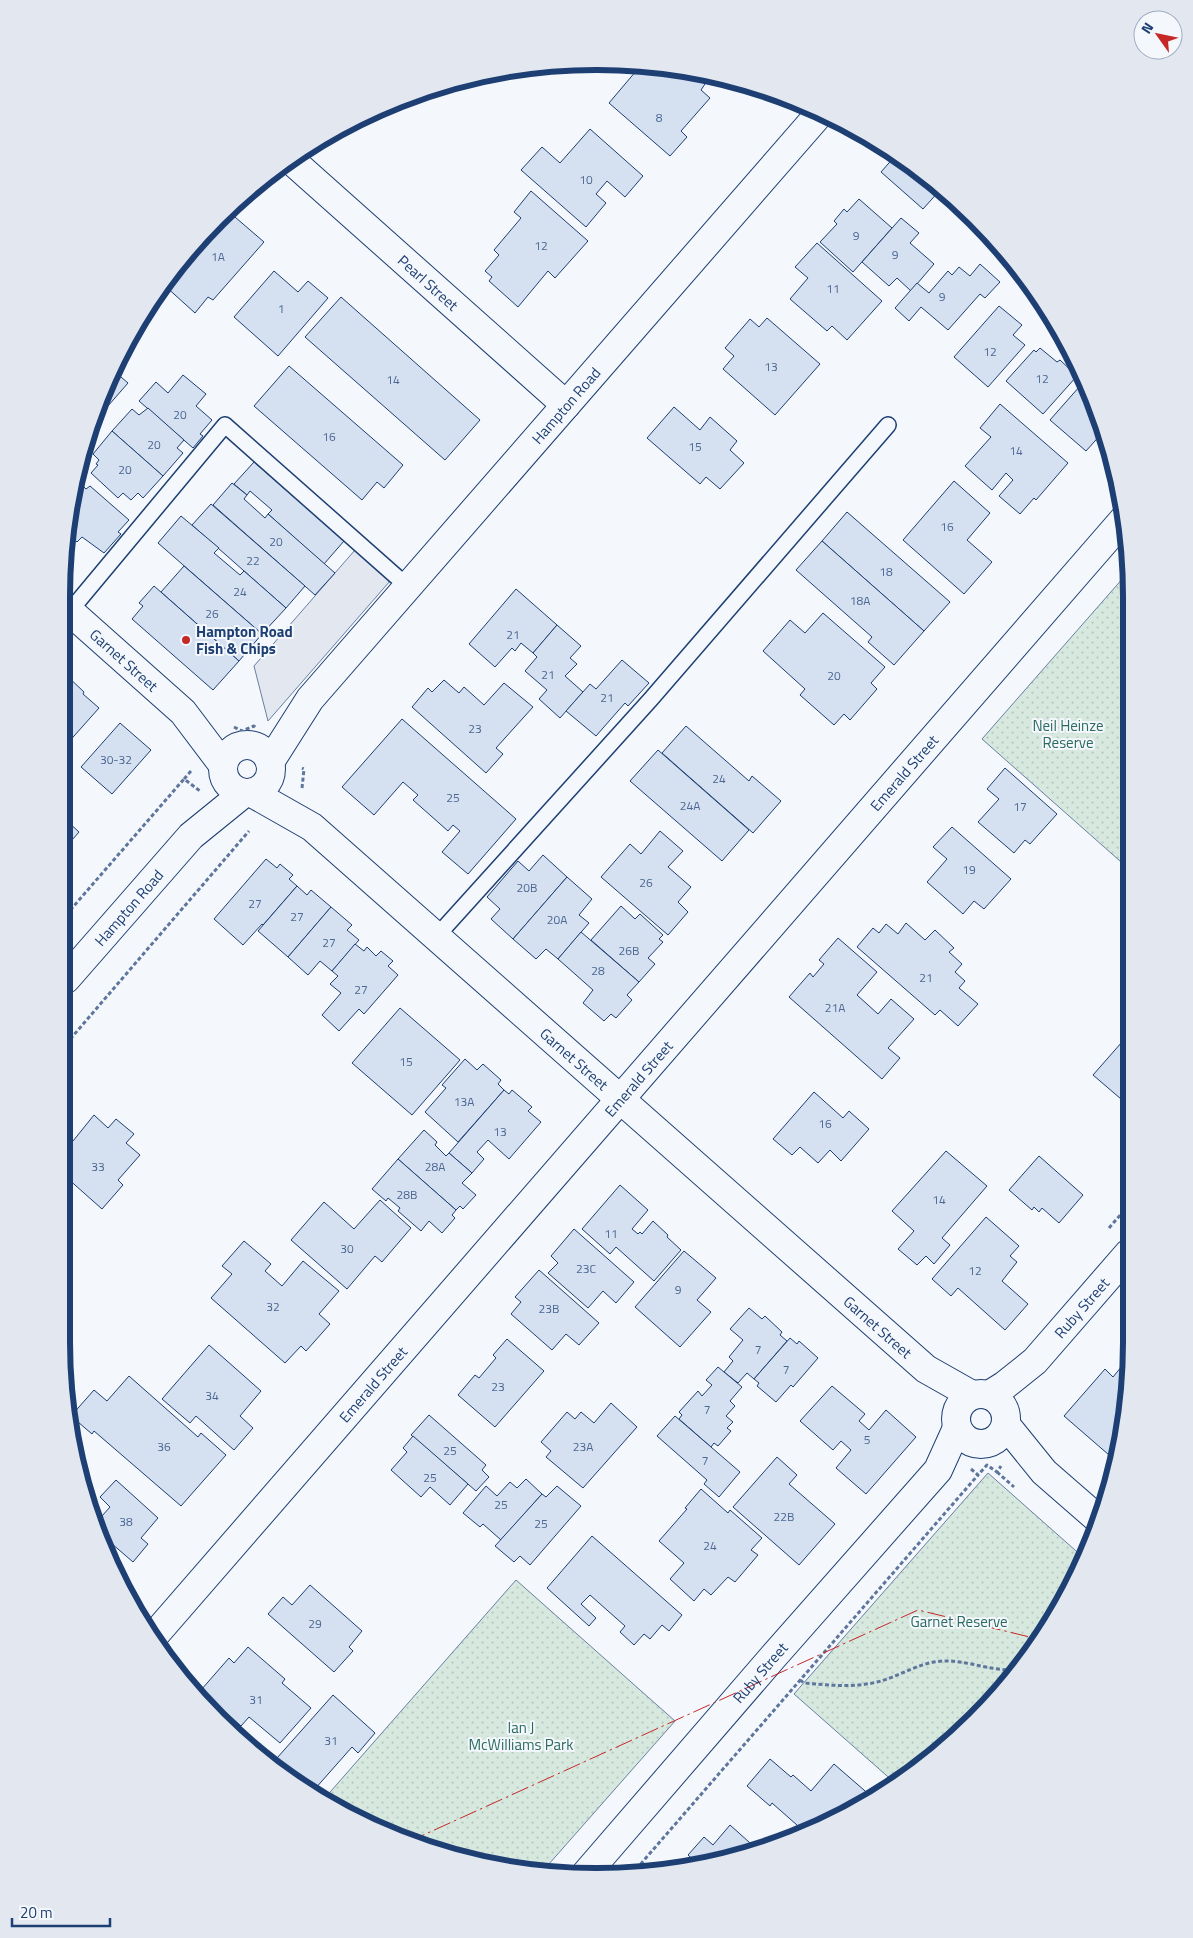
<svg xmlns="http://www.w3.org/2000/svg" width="1193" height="1938" font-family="'Titillium Web',sans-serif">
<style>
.park{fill:url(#park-dots);stroke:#687fa3}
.parking{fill:#e3e8f0;stroke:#687fa3}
.building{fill:#d5e0f0;stroke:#1d3f73}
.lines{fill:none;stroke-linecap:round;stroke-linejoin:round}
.service-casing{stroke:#1d3f73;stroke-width:18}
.minor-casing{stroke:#1d3f73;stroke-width:30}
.path{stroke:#5e769c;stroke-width:3;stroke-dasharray:4 2.5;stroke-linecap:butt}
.service{stroke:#f4f7fb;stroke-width:15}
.minor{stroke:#f4f7fb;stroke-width:28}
.power{stroke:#c62828;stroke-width:1;stroke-dasharray:18 4 2.5 4;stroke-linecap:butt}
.poi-dot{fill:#c62828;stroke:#f4f7fb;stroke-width:2}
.labels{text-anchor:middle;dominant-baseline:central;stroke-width:4;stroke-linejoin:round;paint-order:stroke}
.number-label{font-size:12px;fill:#4b6792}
.street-label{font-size:15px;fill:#1d3f73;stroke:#f4f7fb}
.poi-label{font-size:15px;font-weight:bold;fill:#1d3f73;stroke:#f4f7fb;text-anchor:start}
.park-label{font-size:15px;fill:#2c6c60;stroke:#f4f7fb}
.rim{fill:none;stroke:#1d3f73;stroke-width:6}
</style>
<defs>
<pattern id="park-dots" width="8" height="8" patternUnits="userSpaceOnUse" patternTransform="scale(1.25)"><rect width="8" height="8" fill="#d7e8df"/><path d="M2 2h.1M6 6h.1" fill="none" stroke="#b8c8c3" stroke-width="1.8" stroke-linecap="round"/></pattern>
</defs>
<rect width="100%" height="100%" fill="#f4f7fb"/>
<g class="park">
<path d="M1131 569 1129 869 982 739Z"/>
<path d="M988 1473 1084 1558 1021 1667 922 1766 895 1783 794 1694Z"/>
<path d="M516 1580 675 1721 541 1873 526 1872 425 1848 360 1821 324 1799Z"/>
</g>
<path class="parking" d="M355 550 390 581 268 721 254 666Z"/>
<g class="building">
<path d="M642 64 653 66 665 77 672 69 690 72 705 84 701 90 710 98 681 131 687 137 670 156 609 103Z"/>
<path d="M590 129 643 176 625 197 607 181 596 194 606 203 586 227 521 170 542 147 560 163Z"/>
<path d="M896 155 922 172 941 189 923 209 881 172Z"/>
<path d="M531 191 588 241 555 278 548 271 518 307 489 281 492 277 485 271 499 255 494 250 521 218 514 212Z"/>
<path d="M859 199 892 228 853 272 820 242 837 224 834 221 844 209 847 212Z"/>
<path d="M228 211 264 242 213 300 208 297 195 313 164 285 172 271Z"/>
<path d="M901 218 919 233 910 243 934 264 911 291 897 278 889 286 862 262Z"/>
<path d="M817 243 882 301 847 340 832 326 827 331 790 299 808 278 795 267Z"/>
<path d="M980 264 1000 282 985 298 980 294 948 330 921 307 909 321 895 308 917 283 929 293 948 271 952 275 959 267 970 276Z"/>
<path d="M274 271 298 292 308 281 328 298 278 356 234 317Z"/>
<path d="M341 297 480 420 445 460 305 337Z"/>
<path d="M999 306 1022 325 1013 335 1025 345 988 387 954 357Z"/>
<path d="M767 318 820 364 775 415 723 369 734 356 725 348 750 319 759 327Z"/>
<path d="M1040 348 1057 362 1060 360 1077 376 1043 414 1006 381 1034 350 1036 352Z"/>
<path d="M289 366 403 465 384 488 377 482 362 500 254 406Z"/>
<path d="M114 371 128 383 94 422 102 392Z"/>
<path d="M183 375 206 394 196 406 212 420 200 434 203 436 193 448 139 401 156 382 168 393Z"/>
<path d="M1080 386 1085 390 1103 432 1086 451 1050 420Z"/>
<path d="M1000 404 1068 463 1036 500 1034 498 1020 514 999 496 1013 480 1006 473 992 490 965 466 991 437 980 428Z"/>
<path d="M674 407 700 430 710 417 737 441 730 450 744 463 720 489 706 477 700 484 647 438Z"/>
<path d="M148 408 184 440 177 448 183 453 163 476 112 431 132 409 139 415Z"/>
<path d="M112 431 163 476 143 498 138 493 131 500 123 493 118 498 91 473 98 465 96 464 99 460 93 454Z"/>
<path d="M254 462 344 541 324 564 268 514 272 510 250 491 247 495 234 484Z"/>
<path d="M79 476 84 481 81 484 86 489 90 486 129 520 118 532 121 534 104 553 82 537 77 542 66 532Z"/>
<path d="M954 481 990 513 967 540 992 562 964 594 903 540Z"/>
<path d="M232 483 247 495 244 499 265 518 268 514 335 573 315 595 213 505Z"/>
<path d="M211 504 305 586 286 608 192 525Z"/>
<path d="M847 512 950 602 924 631 822 541Z"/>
<path d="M181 516 219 548 214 553 240 575 244 571 286 608 262 634 158 543Z"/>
<path d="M822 541 924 631 894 665 868 642 872 637 796 570Z"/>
<path d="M184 566 262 634 239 661 161 592Z"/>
<path d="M154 586 239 661 213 690 132 619 143 606 139 603Z"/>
<path d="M516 589 557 625 533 653 521 643 515 651 512 648 495 667 469 644Z"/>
<path d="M823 613 885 667 871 683 877 689 850 720 844 714 834 725 800 695 805 689 763 651 790 620 805 633Z"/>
<path d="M557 625 581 646 570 658 577 664 565 676 583 692 560 718 539 699 547 690 525 671 537 657 533 653Z"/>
<path d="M622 660 649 683 628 706 625 703 596 736 566 711 590 684 596 689Z"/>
<path d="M66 675 84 692 83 694 99 708 66 745Z"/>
<path d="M444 680 459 693 464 687 484 705 504 683 533 707 496 748 503 754 486 773 412 707 428 688 432 692Z"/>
<path d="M402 719 516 819 468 874 442 852 460 831 453 825 448 831 413 800 418 795 403 782 374 815 342 787Z"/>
<path d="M120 723 151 750 112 794 81 767Z"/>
<path d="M686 726 749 781 752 776 781 801 753 833 662 753Z"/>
<path d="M658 750 749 830 722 861 630 781Z"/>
<path d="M1005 768 1057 814 1030 844 1025 840 1014 853 978 822 999 799 987 789Z"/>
<path d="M66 820 79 832 66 847Z"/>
<path d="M952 827 1011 879 984 909 974 901 963 914 927 882 947 859 933 847Z"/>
<path d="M660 831 683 851 668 867 691 887 678 902 688 912 668 935 601 877 630 844 641 854Z"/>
<path d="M543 855 567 877 513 939 491 919 500 909 487 897 518 861 529 871Z"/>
<path d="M266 859 277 868 280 864 293 875 289 879 297 886 263 925 262 924 243 945 214 919Z"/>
<path d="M567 877 592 899 579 915 589 923 558 959 546 949 536 959 513 939Z"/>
<path d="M297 886 307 895 311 890 331 907 288 957 258 931Z"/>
<path d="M621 906 635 919 640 914 663 935 659 939 663 942 648 958 655 964 639 982 591 940Z"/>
<path d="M331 907 352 925 347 930 359 940 332 971 320 961 308 975 288 957Z"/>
<path d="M906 923 925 940 935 930 954 948 949 952 962 964 955 972 965 981 959 988 978 1004 958 1026 940 1010 935 1015 857 947 873 928 879 933 886 924 898 934Z"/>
<path d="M581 932 639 982 627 995 632 1000 616 1018 611 1014 604 1021 583 1003 593 990 558 959Z"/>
<path d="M838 938 877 972 857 995 878 1014 891 999 914 1019 888 1048 900 1058 882 1079 789 997 810 973 813 977 824 964 819 960Z"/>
<path d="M355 944 364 951 367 947 376 956 381 951 393 961 388 966 398 975 364 1014 359 1009 339 1031 322 1015 341 993 330 984 338 976 332 971Z"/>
<path d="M400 1008 460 1060 412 1115 352 1063Z"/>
<path d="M1129 1034 1128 1105 1093 1075Z"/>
<path d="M465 1059 477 1070 483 1064 501 1080 498 1084 504 1090 458 1142 425 1112 446 1088 442 1085Z"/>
<path d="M504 1090 509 1094 512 1090 532 1107 528 1111 541 1122 509 1159 488 1140 477 1152 484 1159 472 1173 449 1153Z"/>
<path d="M814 1092 843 1118 849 1111 869 1129 841 1161 830 1150 818 1163 800 1147 792 1155 773 1139Z"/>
<path d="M94 1115 108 1128 116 1119 134 1134 126 1143 140 1155 118 1180 123 1185 102 1209 66 1177V1135L73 1141Z"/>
<path d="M424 1130 437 1142 435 1145 446 1156 449 1153 472 1173 462 1183 476 1195 463 1209 460 1206 456 1210 398 1159Z"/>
<path d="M946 1151 987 1186 942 1238 950 1245 934 1264 926 1256 917 1265 898 1249 914 1231 892 1211Z"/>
<path d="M1039 1156 1083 1195 1059 1223 1042 1208 1039 1212 1034 1207 1032 1210 1009 1190Z"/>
<path d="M398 1159 456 1210 452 1215 455 1218 442 1233 429 1221 421 1231 398 1211 400 1208 388 1198 386 1201 372 1189Z"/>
<path d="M620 1185 648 1210 632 1229 638 1234 640 1232 642 1234 653 1221 668 1235 667 1237 681 1250 654 1281 616 1247 610 1254 582 1229Z"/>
<path d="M380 1200 411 1228 382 1262 375 1256 347 1289 291 1240 324 1202 354 1229Z"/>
<path d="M986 1217 1019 1246 1010 1256 1017 1262 1002 1281 1028 1304 1005 1330 958 1288 951 1296 932 1279Z"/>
<path d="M574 1229 634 1282 616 1303 603 1291 588 1308 548 1273 558 1263 551 1256Z"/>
<path d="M244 1241 271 1264 265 1271 282 1286 303 1261 339 1291 319 1314 330 1324 306 1351 301 1346 285 1363 211 1298 232 1274 222 1266Z"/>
<path d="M684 1251 716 1278 697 1300 711 1312 680 1347 635 1307Z"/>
<path d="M539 1270 599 1323 579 1345 566 1334 552 1350 511 1314 521 1302 515 1297Z"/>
<path d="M749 1308 762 1319 765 1316 782 1332 780 1335 787 1341 754 1379 747 1373 738 1383 724 1372 733 1361 729 1357 743 1340 730 1329Z"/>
<path d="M790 1338 797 1344 799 1341 818 1358 793 1387 791 1385 776 1402 757 1386 759 1383 754 1379Z"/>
<path d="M507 1339 544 1371 495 1427 458 1395 475 1375 479 1378 496 1358 493 1355Z"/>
<path d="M209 1345 261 1391 240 1416 253 1428 234 1450 196 1416 190 1423 162 1399Z"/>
<path d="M1127 1360V1411L1119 1443 1109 1455 1064 1416 1105 1369 1113 1377Z"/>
<path d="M718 1367 742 1387 730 1401 735 1406 726 1416 733 1422 727 1428 731 1431 718 1446 714 1443 711 1447 679 1419 682 1415 679 1412 698 1391 702 1396 712 1385 706 1380Z"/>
<path d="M129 1376 198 1437 201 1433 226 1455 181 1506 94 1431 92 1434 71 1416 94 1390 107 1401Z"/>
<path d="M832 1386 865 1414 859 1421 869 1430 886 1410 916 1437 866 1494 836 1468 851 1450 841 1441 833 1450 800 1421Z"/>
<path d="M611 1403 637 1427 583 1488 546 1457 551 1451 541 1442 567 1412 575 1419 581 1412 594 1423Z"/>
<path d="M429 1415 486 1465 482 1470 489 1477 476 1491 411 1435Z"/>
<path d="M675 1416 740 1472 719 1497 704 1484 707 1480 657 1436Z"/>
<path d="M413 1436 468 1484 450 1505 430 1487 421 1497 391 1470 407 1452 403 1448Z"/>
<path d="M777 1457 797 1475 789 1484 835 1524 799 1565 733 1507Z"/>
<path d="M526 1479 542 1494 501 1540 483 1524 480 1527 463 1513 486 1486 497 1496 510 1482 517 1488Z"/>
<path d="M116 1480 158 1518 141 1538 148 1544 133 1562 96 1530 94 1525 110 1507 100 1497Z"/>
<path d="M557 1486 581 1506 530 1565 520 1556 514 1562 495 1546 542 1494 546 1497Z"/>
<path d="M701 1489 728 1513 730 1510 762 1538 751 1550 758 1555 735 1582 728 1577 711 1595 704 1589 694 1601 670 1579 684 1563 659 1541 687 1509 685 1508Z"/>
<path d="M592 1536 682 1615 669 1631 662 1625 650 1639 644 1634 634 1645 620 1632 625 1626 590 1595 581 1604 596 1618 589 1626 547 1588Z"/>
<path d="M310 1585 362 1631 349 1647 353 1651 334 1672 268 1614 283 1597 292 1605Z"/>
<path d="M248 1647 285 1679 282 1683 311 1708 280 1743 249 1717 241 1726 201 1690 229 1658 234 1663Z"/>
<path d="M333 1695 375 1733 358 1753 352 1747 314 1790 277 1758Z"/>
<path d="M232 1727 289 1778 271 1766Z"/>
<path d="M770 1759 791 1777 793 1775 811 1791 834 1764 872 1797 833 1821 806 1833 772 1803 770 1806 747 1786Z"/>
<path d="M730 1825 759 1851 699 1865 688 1855 704 1837 713 1845Z"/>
</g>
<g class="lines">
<g class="service-casing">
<g id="service">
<path d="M70 611 225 425 407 586"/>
<path d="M436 937 651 699 888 425"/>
</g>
</g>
<g class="minor-casing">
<g id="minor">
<path id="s1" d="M291 160 566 405"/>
<path id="s2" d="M66 608 183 712 223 765"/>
<circle cx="247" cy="769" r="24"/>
<path id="s3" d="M270 762 310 699 821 112"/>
<path id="s4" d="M252 793 312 827 926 1369 972 1395"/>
<path id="s5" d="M66 979 191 836 244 793"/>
<circle cx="981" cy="1419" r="25"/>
<path id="s6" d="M989 1395 1005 1385 1035 1361 1128 1254"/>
<path d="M1006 1425 1044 1472 1098 1519"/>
<path id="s7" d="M153 1637 1124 519"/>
<path id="s8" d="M584 1876 773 1657 938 1470 957 1428"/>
</g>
</g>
<g class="path">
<path d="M234 727 242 731 254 726 256 728"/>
<path d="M191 771 184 779 200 791"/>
<path d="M302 788 304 769 302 768"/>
<path d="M66 915 184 779"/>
<path d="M66 1044 249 831"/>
<path d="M1109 1228 1128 1206"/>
<path d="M971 1469 978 1475 987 1465 997 1472 1001 1466"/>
<path d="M997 1472 1014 1487"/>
<path d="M1080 1546 1087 1552"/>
<path d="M800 1680 804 1683C829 1685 852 1688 877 1682 899 1677 919 1662 943 1661 969 1660 994 1673 1020 1669"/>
<path d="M632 1874 978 1475"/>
</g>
<use href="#service" class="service"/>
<use href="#minor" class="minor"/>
<path class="power" d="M408 1842 918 1610 1038 1639"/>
</g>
<circle class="poi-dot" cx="186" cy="640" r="5"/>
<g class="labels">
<g class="number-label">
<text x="659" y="117">8</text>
<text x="586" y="179">10</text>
<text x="856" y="235">9</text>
<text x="541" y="245">12</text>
<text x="895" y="254">9</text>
<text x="218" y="256">1A</text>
<text x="833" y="288">11</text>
<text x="942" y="296">9</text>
<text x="281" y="308">1</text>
<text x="990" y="351">12</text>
<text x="771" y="366">13</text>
<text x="1042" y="378">12</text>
<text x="393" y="379">14</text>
<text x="180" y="414">20</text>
<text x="329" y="436">16</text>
<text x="154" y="444">20</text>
<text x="695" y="446">15</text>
<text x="1016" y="450">14</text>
<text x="125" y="469">20</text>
<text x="947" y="526">16</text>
<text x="276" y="541">20</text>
<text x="253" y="560">22</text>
<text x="886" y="571">18</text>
<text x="240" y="591">24</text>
<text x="860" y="600">18A</text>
<text x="212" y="613">26</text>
<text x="513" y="634">21</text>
<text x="548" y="674">21</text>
<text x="834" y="675">20</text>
<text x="607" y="697">21</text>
<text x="475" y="728">23</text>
<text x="116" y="759">30-32</text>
<text x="719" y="778">24</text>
<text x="453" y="797">25</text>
<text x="690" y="805">24A</text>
<text x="1020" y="806">17</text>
<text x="969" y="869">19</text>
<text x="646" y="882">26</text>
<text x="527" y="887">20B</text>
<text x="255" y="903">27</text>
<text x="297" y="916">27</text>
<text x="557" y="919">20A</text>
<text x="329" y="942">27</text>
<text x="629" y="950">26B</text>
<text x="598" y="970">28</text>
<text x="926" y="977">21</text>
<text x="361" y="989">27</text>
<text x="835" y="1007">21A</text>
<text x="406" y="1061">15</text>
<text x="464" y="1101">13A</text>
<text x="825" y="1123">16</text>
<text x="500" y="1131">13</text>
<text x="98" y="1166">33</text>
<text x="435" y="1166">28A</text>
<text x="407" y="1194">28B</text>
<text x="939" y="1199">14</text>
<text x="611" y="1233">11</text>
<text x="347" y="1248">30</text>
<text x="586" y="1268">23C</text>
<text x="975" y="1270">12</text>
<text x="678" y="1289">9</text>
<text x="273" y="1306">32</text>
<text x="549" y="1308">23B</text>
<text x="758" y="1349">7</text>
<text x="786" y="1369">7</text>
<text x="498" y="1386">23</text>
<text x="212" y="1395">34</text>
<text x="707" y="1409">7</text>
<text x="867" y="1439">5</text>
<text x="164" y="1446">36</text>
<text x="583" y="1446">23A</text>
<text x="450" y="1450">25</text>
<text x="705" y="1460">7</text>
<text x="430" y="1477">25</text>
<text x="501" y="1504">25</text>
<text x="784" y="1516">22B</text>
<text x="126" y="1521">38</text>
<text x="541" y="1523">25</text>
<text x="710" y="1545">24</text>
<text x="315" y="1623">29</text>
<text x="256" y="1699">31</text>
<text x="331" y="1740">31</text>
</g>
<g class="street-label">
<text stroke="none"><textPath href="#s1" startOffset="184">Pearl Street</textPath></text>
<text stroke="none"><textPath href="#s3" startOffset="464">Hampton Road</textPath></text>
<text stroke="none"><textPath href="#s2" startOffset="78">Garnet Street</textPath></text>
<text stroke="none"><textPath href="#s7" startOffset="1145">Emerald Street</textPath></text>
<text stroke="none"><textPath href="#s5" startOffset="95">Hampton Road</textPath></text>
<text stroke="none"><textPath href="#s4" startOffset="419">Garnet Street</textPath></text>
<text stroke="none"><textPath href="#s7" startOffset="740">Emerald Street</textPath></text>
<text stroke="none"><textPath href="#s6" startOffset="128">Ruby Street</textPath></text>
<text stroke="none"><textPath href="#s4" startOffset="824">Garnet Street</textPath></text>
<text stroke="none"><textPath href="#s7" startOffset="335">Emerald Street</textPath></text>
<text stroke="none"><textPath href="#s8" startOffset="269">Ruby Street</textPath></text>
</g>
<g class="poi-label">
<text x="196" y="631">Hampton Road<tspan x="196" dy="17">Fish &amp; Chips</tspan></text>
</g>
<g class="park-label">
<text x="1068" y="725">Neil Heinze<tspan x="1068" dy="17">Reserve</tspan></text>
<text x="959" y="1621">Garnet Reserve</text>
<text x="521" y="1727">Ian J<tspan x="521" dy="17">McWilliams Park</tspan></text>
</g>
</g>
<path d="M0 0H1193V1938H0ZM596 70H597A526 526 0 0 1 1123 596V1342A526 526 0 0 1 597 1868H596A526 526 0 0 1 70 1342V596A526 526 0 0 1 596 70Z" fill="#e3e8f0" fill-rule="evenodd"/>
<path class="rim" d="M596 70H597A526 526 0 0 1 1123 596V1342A526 526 0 0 1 597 1868H596A526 526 0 0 1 70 1342V596A526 526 0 0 1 596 70Z"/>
<g transform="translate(1158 35) rotate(303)"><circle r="24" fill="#f4f7fb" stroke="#9eadc5"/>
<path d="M0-4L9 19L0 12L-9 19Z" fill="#c62828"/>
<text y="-8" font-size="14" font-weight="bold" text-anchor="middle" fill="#1d3f73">N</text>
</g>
<path d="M12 1918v8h98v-8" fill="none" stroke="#1d3f73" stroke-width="2.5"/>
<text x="20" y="1918" font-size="15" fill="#1d3f73" stroke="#f4f7fb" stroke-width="4" paint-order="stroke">20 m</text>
</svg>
